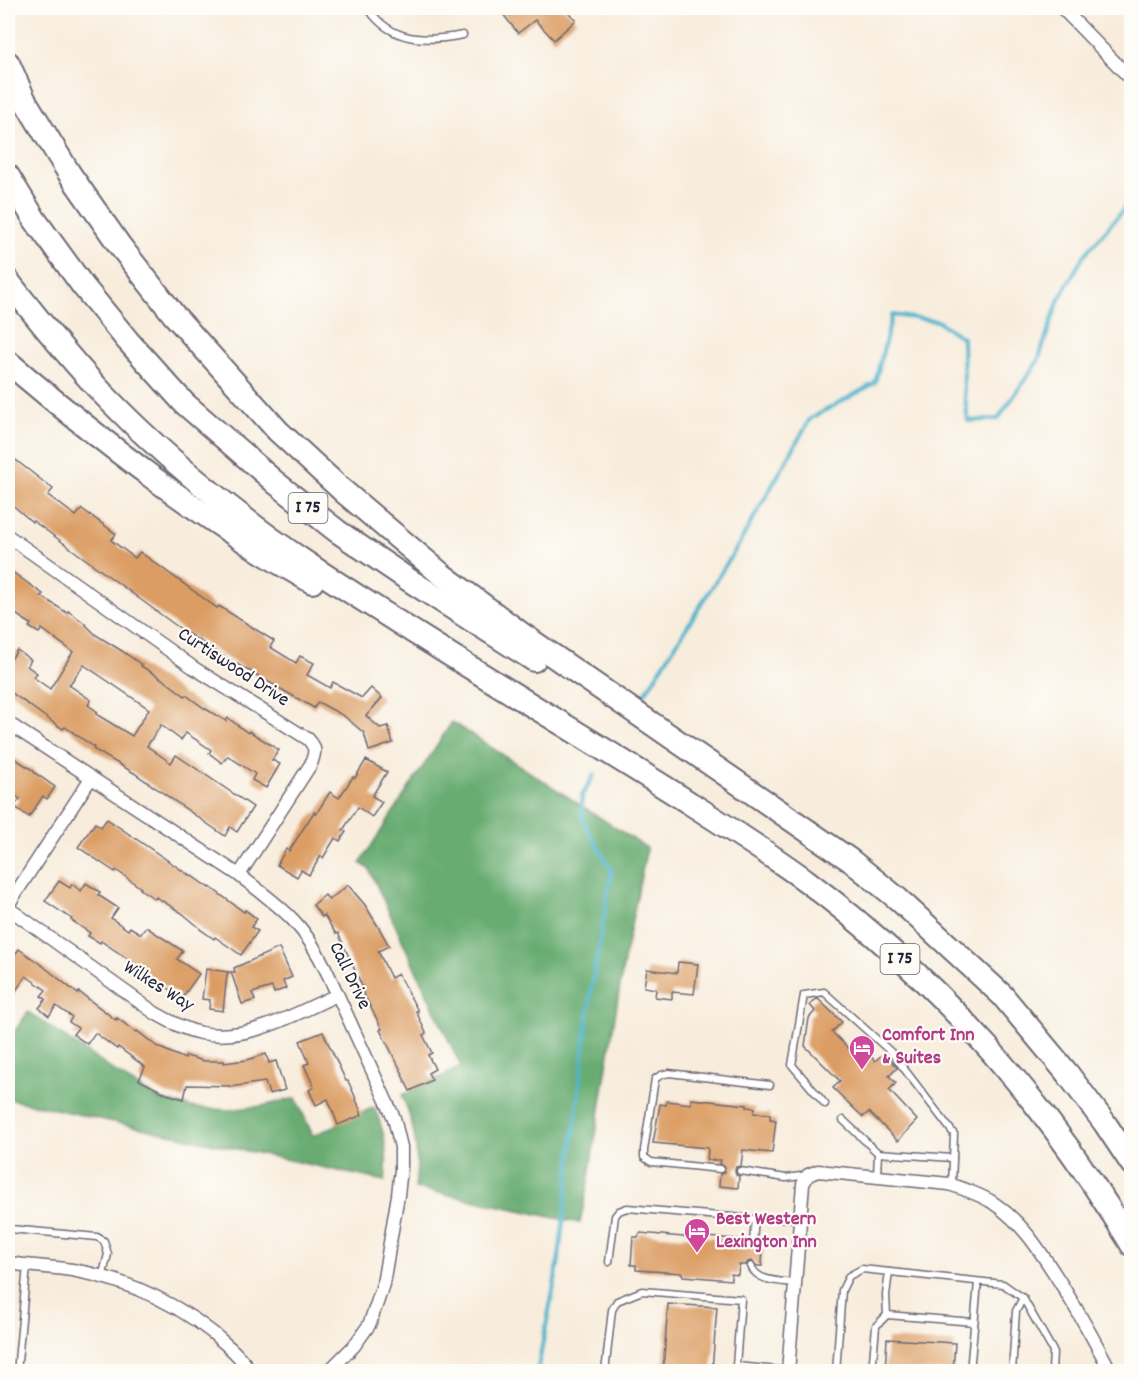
<svg xmlns="http://www.w3.org/2000/svg" width="1139" height="1379" font-family="Dekko,sans-serif">
<style>
.forest{fill:#68ac71;stroke:#456756;stroke-width:1.5}
.lines{fill:none;stroke-linecap:round;stroke-linejoin:round}
.stream{stroke:#4db4cc;stroke-width:4}
.building{fill:#db9d63;fill-rule:evenodd}
.lane-casing{stroke:#6d6974;stroke-width:9}
.street-casing{stroke:#6d6974;stroke-width:15}
.highway-casing{stroke:#6d6974;stroke-width:26}
.lane{stroke:#fff;stroke-width:6}
.street{stroke:#fff;stroke-width:12}
.highway{stroke:#fff;stroke-width:22}
.labels{text-anchor:middle;dominant-baseline:central;stroke-width:4.5;stroke-linejoin:round;paint-order:stroke}
.shield{fill:#fdfcf7;stroke:#646373;stroke-width:1.5}
.shield-label{font-size:18px;font-weight:bold;fill:#22223b}
.street-label{font-size:20px;fill:#22223b;stroke:#fdfcf7}
.hotel-label{font-size:20px;font-weight:bold;fill:#b23c85;stroke:#fdfcf7;text-anchor:start}
</style>
<rect width="100%" height="100%" fill="#fdfcf7"/>
<filter id="ink" filterUnits="userSpaceOnUse"><feTurbulence type="fractalNoise" baseFrequency=".0167" numOctaves="2"/><feDisplacementMap in="SourceGraphic" scale="12" xChannelSelector="R" yChannelSelector="G"/><feConvolveMatrix kernelMatrix="1 2 1 2 8 2 1 2 1" color-interpolation-filters="sRGB"/></filter>
<filter id="wash" filterUnits="userSpaceOnUse"><feTurbulence type="fractalNoise" baseFrequency=".008" numOctaves="4" result="noise"/><feDisplacementMap in="SourceGraphic" scale="24" xChannelSelector="R" yChannelSelector="G"/><feGaussianBlur stdDeviation="1.35" result="paint"/><feColorMatrix in="noise" values="0 0 0 0 0 0 0 0 0 0 0 0 0 0 0 0 0 1.4 0 .05"/><feComposite in="paint" operator="in"/></filter>
<g filter="url(#wash)">
<rect width="100%" height="100%" fill="#f8eddd"/>
<g class="forest">
<path d="M452 722 647 848 625 955 588 1183 580 1223 415 1188C420 1155 415 1125 402 1095L461 1067 369 869 360 863Z"/>
<path d="M28 1012 130 1082 160 1100 195 1108 228 1110 262 1106 296 1098 313 1136 374 1107C385 1131 389 1155 385 1181L8 1099V1041Z"/>
</g>
<g class="lines">
<g class="stream">
<path d="M641 700 739 544 810 419 875 383 892 315 937 321 963 338 964 390 968 421 998 419 1038 361 1059 299 1083 257 1122 211 1132 195"/>
<path d="M537 1372 558 1265 591 991 612 871 582 819V795L594 775"/>
</g>
</g>
<g id="blocks">
<g class="building">
<path d="M498 8H564L576 20 554 40 535 20 518 33Z"/>
<path d="M8 454 53 489 48 495 76 516 82 509 116 534 111 540 135 558 140 552 217 608 219 606 274 641 270 647 296 663 300 656 314 663 307 675 330 688 333 682 362 698 371 688 382 698 366 716 380 728 388 726 393 743 369 751 364 733 344 716 318 702 314 708 230 660 182 630 54 536 33 521 32 522 8 501Z"/>
<path d="M8 569 43 594 41 596 67 613 68 611 83 622 96 635 122 651 142 665 141 666 164 680 185 696 186 695 204 708 226 721 228 718 248 733 249 731 279 750 272 760 280 764 266 788 252 780 255 774 228 756 222 763 209 753 211 750 186 733 181 740 161 725 147 746 171 763 176 755 253 807 237 832 230 827 225 836 134 773 93 749 94 747 65 727 63 729 51 721 8 690V664L17 650 31 660 27 666 37 673 33 677 50 689 73 652 42 629 39 633 29 627 31 624 8 609ZM84 665 149 709 132 736 96 714 98 712 88 705 91 700 69 685Z"/>
<path d="M8 754 34 771V772L55 787 47 799 43 796 29 817 14 806 20 799 8 791Z"/>
<path d="M366 760 387 772 372 796 382 802 372 817 358 807 343 830 346 832 340 841 335 838 323 858 321 856 309 875 301 870 297 877 277 865 286 849 289 851 314 812 316 814 330 792 339 798 353 777 355 778Z"/>
<path d="M107 819 189 875V874L209 888 210 887 244 912 245 910 257 919 251 927 258 931 241 955 215 937 214 939 200 929V928L182 913 156 897 155 899 140 889 141 888 116 870 115 872 78 847 95 823 101 827Z"/>
<path d="M59 881 70 888 72 884 81 891 86 883 100 892 98 895 118 908 111 918 128 930 130 927 141 934 146 927 183 951 177 959 199 974 182 998 154 978 153 979 141 971 143 969 101 941 100 943 88 936 90 933 71 920 72 919 45 901Z"/>
<path d="M348 885 365 905 379 928 389 946 378 951 391 978 398 974 418 1011H416L426 1033 423 1035 432 1053 428 1055 435 1069 428 1073 432 1080 410 1091 402 1075 403 1074 380 1030 382 1029 360 987 362 986 338 933 336 934 324 915 322 917 313 905 325 895 329 900Z"/>
<path d="M279 948 292 977 283 981 286 988 274 993 272 987 252 993 255 1000 242 1004 231 972H235L234 968Z"/>
<path d="M19 949 43 966 78 994 79 992 116 1020 117 1018 136 1032 137 1031 158 1047 185 1059 186 1056 204 1061H224V1063L247 1060 266 1054 269 1063 276 1061 285 1090 269 1094 265 1082 230 1087V1086L187 1085 184 1099 167 1094 139 1080 145 1067 118 1047 117 1049 95 1033 87 1044 73 1034 78 1028 69 1022 72 1017 56 1006 49 1016 39 1008 46 999 41 996 46 990 26 976 8 1002V951L14 956Z"/>
<path d="M678 962 698 964 694 994 672 992V999L655 997 656 989 644 987 647 969 677 973Z"/>
<path d="M206 969 229 972 227 974 223 1011 209 1009 210 1000 202 999Z"/>
<path d="M817 998 842 1022 832 1032 861 1061 868 1054 875 1061 884 1053 897 1068 889 1076 896 1083 889 1090 917 1120 898 1141 869 1112 863 1117 833 1088 840 1081 805 1046 809 1018 815 1011 810 1005Z"/>
<path d="M323 1032 346 1081H348L354 1094 362 1115 338 1125 328 1099 316 1105 309 1090 314 1087 304 1065 309 1063 300 1041Z"/>
<path d="M691 1099 747 1105V1107L755 1108 754 1113 770 1114V1119L776 1120 772 1153 743 1150 741 1166 736 1167 735 1171 736 1175 739 1176 738 1188 719 1186 720 1174 724 1173 725 1167 720 1164 721 1160H707L708 1148 653 1143 660 1104 666 1105 667 1101 691 1104Z"/>
<path d="M640 1233 683 1237 685 1236 739 1239 738 1242 748 1243 750 1247 753 1248 757 1246 758 1244H763L762 1266H757L752 1261 748 1262 746 1265H739L738 1275 731 1274V1280L683 1276 682 1273 636 1270V1265H631L633 1237H638Z"/>
<path d="M668 1304 717 1307 712 1371H663Z"/>
<path d="M887 1339 955 1343 953 1371H885Z"/>
</g>
</g>
</g>
<g filter="url(#ink)">
<use href="#blocks" fill-opacity="0" stroke="#6d6974" stroke-width="1.5"/>
<g class="lines">
<g class="lane-casing">
<g id="lane">
<path d="M368 8C391 43 426 42 463 35"/>
<path d="M825 1104 792 1065 804 995 824 992 892 1053 954 1134 952 1185"/>
<path d="M843 1120 878 1153 877 1176"/>
<path d="M878 1153 953 1158"/>
<path d="M720 1169 651 1162 644 1157V1150L655 1079 661 1075 669 1073 770 1085"/>
<path d="M740 1171 786 1178 808 1175"/>
<path d="M8 1231 10 1229 97 1237 104 1241 108 1254 102 1278"/>
<path d="M753 1243 755 1219 800 1218"/>
<path d="M609 1262 615 1216 619 1211 627 1208 755 1219"/>
<path d="M751 1266C757 1282 780 1281 795 1283"/>
<path d="M889 1272 886 1295 887 1315 974 1322"/>
<path d="M17 1372 27 1266"/>
<path d="M605 1372 612 1310 617 1301 642 1291 741 1299 736 1366"/>
<path d="M736 1372V1366L788 1371"/>
<path d="M836 1372 842 1290 849 1276 862 1269 1003 1284 1023 1298 1053 1351 1052 1372"/>
<path d="M872 1372 876 1326 887 1315"/>
<path d="M970 1372 978 1282"/>
<path d="M1012 1372 1016 1311 1023 1298"/>
</g>
</g>
<g class="street-casing">
<g id="street">
<path d="M1062 8 1132 80"/>
<path d="M8 536 194 668 308 739C317 749 315 752 311 764L239 875"/>
<path d="M8 723 239 875C258 890 278 904 294 921 309 937 319 955 328 974L394 1118 401 1147V1169L398 1195 383 1284 377 1303 369 1325 354 1346 328 1372"/>
<path d="M8 905 91 778"/>
<path d="M8 908 155 1013C169 1021 185 1030 201 1033 250 1042 294 1014 337 995"/>
<path d="M8 1263C29 1266 50 1267 72 1270 130 1280 187 1307 230 1348 238 1355 245 1364 252 1372"/>
<path d="M788 1372 803 1184 808 1175 818 1171 949 1184C964 1189 979 1194 992 1202 1025 1224 1042 1254 1063 1287 1080 1315 1096 1343 1111 1372"/>
</g>
</g>
<g class="highway-casing">
<g id="highway">
<path d="M8 63 24 99 69 173 120 246 174 315 278 431 343 491 441 574 523 635 850 860 898 899 1002 995 1067 1073 1104 1122 1132 1164"/>
<path d="M8 176 35 220 83 286 128 341 184 403 276 483 337 531 409 580 534 660"/>
<path d="M8 281C40 322 73 363 110 401 150 442 194 480 240 515 283 549 330 579 376 608 475 672 577 732 677 795 721 823 766 851 808 882 918 965 1015 1067 1091 1181 1105 1202 1119 1223 1132 1245"/>
<path d="M8 362C103 443 203 520 312 582"/>
</g>
</g>
<use href="#lane" class="lane"/>
<use href="#street" class="street"/>
<use href="#highway" class="highway"/>
</g>
</g>
<defs>
<g id="hotel-pin" transform="scale(1.35)"><path d="M0 17L-7.5 6A9.5 9.5 0 1 1 7.5 6Z" fill="#d1479c" stroke="#fdfcf7"/><path d="M-6-4.5h1.5V1H6V5H4.5V3h-9V5H-6ZM-4 0a1.8 1.8 0 1 1 3.6 0ZM.5 0V-2.5h3Q6-2.5 6 0Z" fill="#fff"/></g>
</defs>
<g fill-rule="evenodd">
<use href="#hotel-pin" x="862" y="1048"/>
<use href="#hotel-pin" x="697" y="1231"/>
</g>
<g class="labels">
<g class="shield">
<rect x="288.5" y="493" width="39" height="30" rx="4.5"/>
<rect x="880.5" y="944" width="39" height="30" rx="4.5"/>
</g>
<g class="shield-label">
<text x="308" y="508">I 75</text>
<text x="900" y="959">I 75</text>
</g>
<g class="street-label">
<text transform="translate(233 668) rotate(33)">Curtiswood Drive</text>
<text transform="translate(349 976) rotate(64)">Call Drive</text>
<text transform="translate(158 987) rotate(32)">Wilkes Way</text>
</g>
<g class="hotel-label">
<text x="882" y="1036">Comfort Inn<tspan x="882" dy="23">&amp; Suites</tspan></text>
<text x="716" y="1220">Best Western<tspan x="716" dy="23">Lexington Inn</tspan></text>
</g>
</g>
<rect width="1139" height="1379" fill="none" stroke="#fdfcf7" stroke-width="30"/>
</svg>
